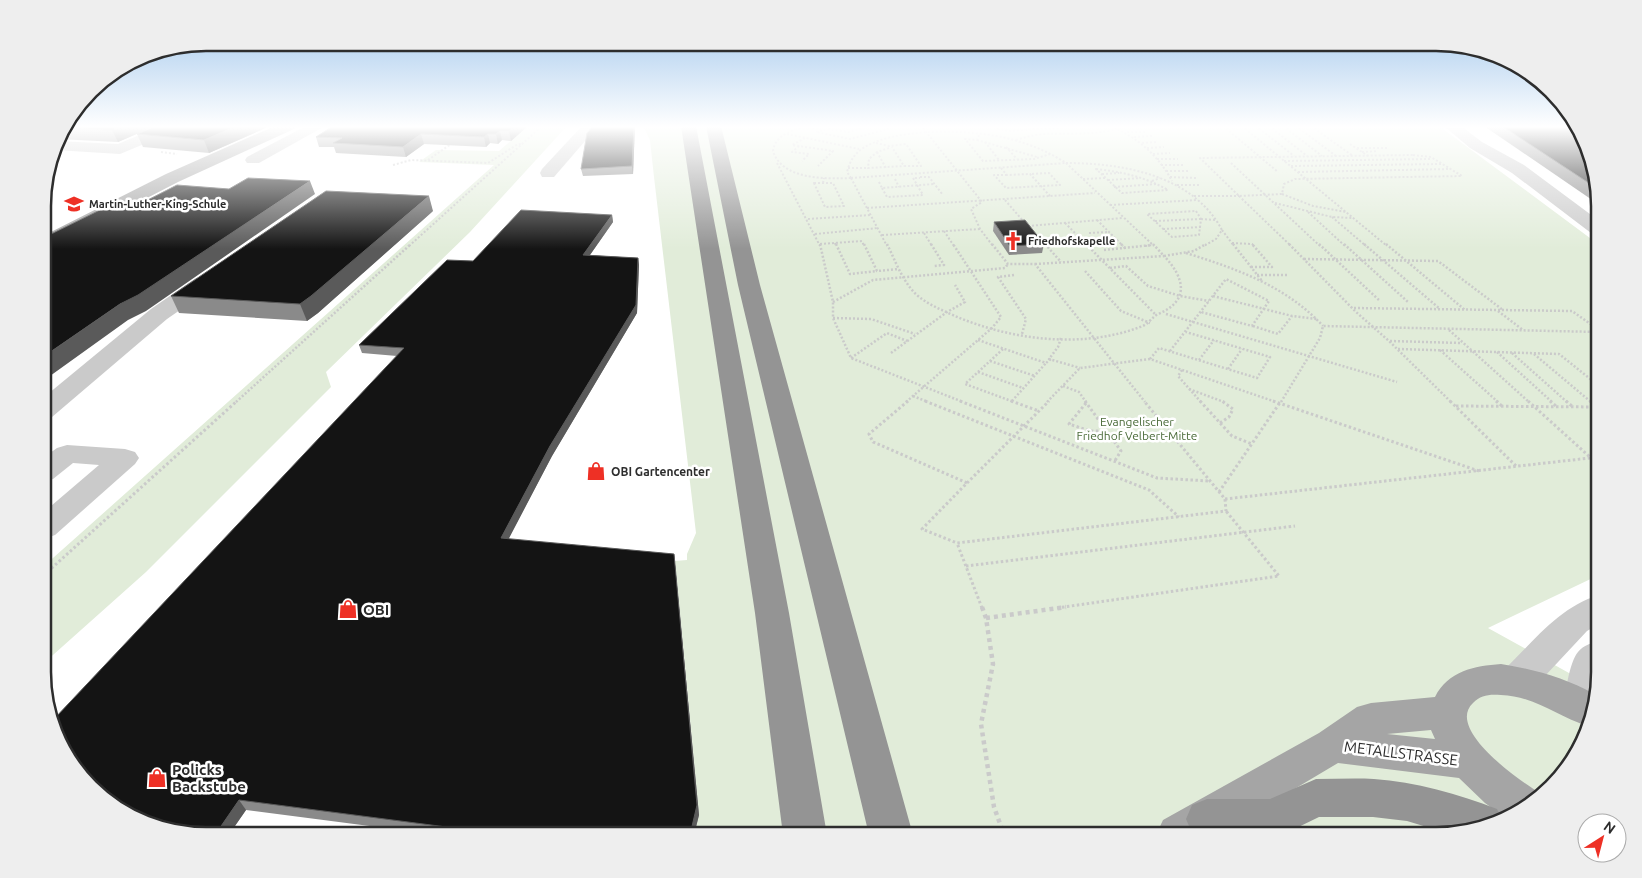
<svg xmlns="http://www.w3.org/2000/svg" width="1642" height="878" font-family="Ubuntu,sans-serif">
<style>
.green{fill:#e1ecd9}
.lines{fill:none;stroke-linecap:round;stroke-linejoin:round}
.path-far3{stroke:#cacaca;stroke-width:2;stroke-dasharray:2 2;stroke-linecap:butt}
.path-far2{stroke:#cacaca;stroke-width:2.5;stroke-dasharray:2 2;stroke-linecap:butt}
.path-far1{stroke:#cacaca;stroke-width:3;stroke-dasharray:2.5 2.5;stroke-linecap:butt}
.path{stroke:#cacaca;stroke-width:4.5;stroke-dasharray:4 4;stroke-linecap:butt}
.minor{fill:#cacaca;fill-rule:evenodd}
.major{fill:#a5a5a5;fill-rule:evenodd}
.highway{fill:#949494;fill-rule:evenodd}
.wall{fill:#8a8a8a}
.shaded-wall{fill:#5a5a5a}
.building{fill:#141414;stroke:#5a5a5a}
.labels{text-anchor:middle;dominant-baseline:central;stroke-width:5;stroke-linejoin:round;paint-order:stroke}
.far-poi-label{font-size:11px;font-weight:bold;fill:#2d2d2d;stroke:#fff;text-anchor:start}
.park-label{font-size:12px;fill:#496a38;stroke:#fff}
.poi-label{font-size:12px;font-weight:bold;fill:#2d2d2d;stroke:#fff;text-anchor:start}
.near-poi-label{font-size:15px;font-weight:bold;fill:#2d2d2d;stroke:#fff;text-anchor:start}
.near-street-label{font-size:15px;fill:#2d2d2d;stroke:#fff}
.rim{fill:none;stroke:#2d2d2d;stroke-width:2.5}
</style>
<rect width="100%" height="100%" fill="#fff"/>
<g class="green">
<path d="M528 126H567L470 232 326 372 331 387 146 572 44 663V566L494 165 419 162 436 150 499 151Z"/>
<path d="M643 126H1439L1598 244 1599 575 1488 628 1596 688 1582 744 1526 808 1446 835H694L699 815 675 561 687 560V554L696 533 654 177 650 140Z"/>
</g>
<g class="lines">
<g class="path-far3">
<path d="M808 126C794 130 775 134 773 151 782 180 826 179 851 178"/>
<path d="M869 126 848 132 829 129 816 132 850 139 888 129 887 126"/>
<path d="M1110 126C1137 137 1158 155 1172 181"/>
<path d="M1223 126 1278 172"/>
<path d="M1242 126 1387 246"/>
<path d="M1256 126 1294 156"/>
<path d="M1269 126 1307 156"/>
<path d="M1283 126 1322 156"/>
<path d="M1296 126 1336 156"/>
<path d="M1311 126 1353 156"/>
<path d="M808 127 820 130"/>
<path d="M923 128 982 202 971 209 980 229 993 246"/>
<path d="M997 129 1009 131 1082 126"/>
<path d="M1127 132H1147"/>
<path d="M787 134 859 149"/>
<path d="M979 135 977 140 965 139 983 161 1034 159 1050 154"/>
<path d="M1134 137 1152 136"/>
<path d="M805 138 792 145 833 151 818 166"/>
<path d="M977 140 1037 157"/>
<path d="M1016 140C1025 137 1034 135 1043 134 1059 133 1111 136 1121 126"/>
<path d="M985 142 999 160"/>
<path d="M876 143 889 146 906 144 921 166H904L892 147"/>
<path d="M1142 143 1157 142"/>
<path d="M1350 144 1368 156"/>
<path d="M799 146 792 152 809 154 802 161"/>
<path d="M1006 147 1017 159"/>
<path d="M889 148 877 152 869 159 868 168 904 166"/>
<path d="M1147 148 1164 147"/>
<path d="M1357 148H1387"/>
<path d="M161 152 177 154"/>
<path d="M877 152 886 168"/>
<path d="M1362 152 1378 151"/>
<path d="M1153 154 1170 153"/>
<path d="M1413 155 1431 157 1462 176 1295 179 1284 184 1282 194 1239 196 1200 158Z"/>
<path d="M1157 159H1178"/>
<path d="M428 160 451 144"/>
<path d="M1284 161 1431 159"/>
<path d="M777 163 820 246"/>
<path d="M1066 163 1154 246"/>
<path d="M1066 163C1122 163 1193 175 1222 230L1216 239 1204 246"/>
<path d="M1231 163 1320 246"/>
<path d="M393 165 411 160 488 163 518 144H523"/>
<path d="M1161 165H1184"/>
<path d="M1291 166 1442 164"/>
<path d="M848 168H868"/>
<path d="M1001 168 1007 175 1030 174 1050 196"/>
<path d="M1096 169C1123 172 1145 177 1168 190L1122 193Z"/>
<path d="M1166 171H1189"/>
<path d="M1298 172 1451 169"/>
<path d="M1102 174 1119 173"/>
<path d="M1007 175H994L1006 188 1060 185 1049 173 1030 174"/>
<path d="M920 177H929L943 195"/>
<path d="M1170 177 1196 178"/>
<path d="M851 178 887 246"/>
<path d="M851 178 847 172C849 164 852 158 858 152 887 126 975 129 1010 139 1030 144 1049 152 1066 163"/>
<path d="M851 178 1066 163"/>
<path d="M895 179 899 187"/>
<path d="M1083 179 1105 178"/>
<path d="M1108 180 1140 178"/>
<path d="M1152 181 1160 178"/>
<path d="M879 182 882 188 934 184"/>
<path d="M814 183H833L844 206 825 207Z"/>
<path d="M823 183 824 178"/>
<path d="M1177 185H1199"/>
<path d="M1114 187 1157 184"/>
<path d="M882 188 887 197 923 195 913 178H920"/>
<path d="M1282 194 1313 206 1346 212"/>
<path d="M1194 196H1239"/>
<path d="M1239 196 1291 246"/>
<path d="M1005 200 1024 222"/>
<path d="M1275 203 1332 217 1353 218"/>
<path d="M1110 205 1198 200"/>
<path d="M867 208 1095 193"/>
<path d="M1196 211 1201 219 1199 235 1172 237 1147 214Z"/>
<path d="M1308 212 1345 246"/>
<path d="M1332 217 1366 246"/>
<path d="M808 219 871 215"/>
<path d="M1201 219 1216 220"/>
<path d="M1097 220 1123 246"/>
<path d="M1155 221 1201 219"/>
<path d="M1065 223 1088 246"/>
<path d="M1028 226 1123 218"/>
<path d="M1163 229 1201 227"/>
<path d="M1222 230 1234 246"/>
<path d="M944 231 954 246"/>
<path d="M924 233 932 246"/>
<path d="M1089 233 1108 232"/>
<path d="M815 234 878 228"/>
<path d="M882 235 980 229"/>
<path d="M1040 239 1046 246"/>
<path d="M1096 242 1116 240"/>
<path d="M835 243 836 246"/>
<path d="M1232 243 1252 244 1254 246"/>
<path d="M820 244 862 241 864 246"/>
<path d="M409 246 542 126"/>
<path d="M1145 246 1152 245"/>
</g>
<g class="path-far2">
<path d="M820 244 833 302V318L851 358 963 402"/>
<path d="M836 244 850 274 877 271"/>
<path d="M864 244 877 271 899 269"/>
<path d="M887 244C896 262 903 283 918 296 929 305 942 310 955 316 1011 340 1082 349 1140 327 1148 325 1152 317 1158 314 1190 301 1185 278 1164 256"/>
<path d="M931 244 944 265 934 266"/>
<path d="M992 244 1008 264H1035L1145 402"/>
<path d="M1045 244 1061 262"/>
<path d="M1086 244 1156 315"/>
<path d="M1121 244 1125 248"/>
<path d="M1153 244 1164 256"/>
<path d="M1233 244 1262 281"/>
<path d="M1289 244 1356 312 1389 341 1451 402"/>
<path d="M1319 244 1380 301"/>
<path d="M1344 244 1408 302"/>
<path d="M1364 244 1440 309"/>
<path d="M1386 244 1465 310"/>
<path d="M1104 250 1152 245"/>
<path d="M1186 253C1237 269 1286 286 1323 326"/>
<path d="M1164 256 1194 251 1206 244"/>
<path d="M1304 259 1438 261 1503 310"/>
<path d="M1035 264 1164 256"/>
<path d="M1251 267H1272L1252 244"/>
<path d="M1110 268 1126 266 1148 286 1180 296 1209 301"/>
<path d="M1085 271 1121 311 1150 323"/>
<path d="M1014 275 998 277 1026 319 1022 334"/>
<path d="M1257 275H1289"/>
<path d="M1213 296 1292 316 1317 319"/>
<path d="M833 302 873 280 1005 268 1008 264"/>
<path d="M1354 308 1572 311 1599 330"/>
<path d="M1498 311 1523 330"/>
<path d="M1166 314 1397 382"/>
<path d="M833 318 871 319 915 334"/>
<path d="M1253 326 1278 334 1292 316"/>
<path d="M1449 330 1529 402"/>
<path d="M1061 338 1058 347 1049 359 1080 368"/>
<path d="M978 340 1046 363 1051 359"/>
<path d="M1390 341 1461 343"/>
<path d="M1003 349 965 384 1014 402"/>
<path d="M1398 349 1559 354 1599 386"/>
<path d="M1440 350 1498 402"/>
<path d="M1170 351 1226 279 1269 301 1252 326 1201 312"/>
<path d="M1497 352 1552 402"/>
<path d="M891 353 947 312 965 302 955 285"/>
<path d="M1512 353 1567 402"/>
<path d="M1534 354 1591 402"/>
<path d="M851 358 887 333 907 341"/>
<path d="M1150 359 1159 348 1257 378 1270 357 1186 332"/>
<path d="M1199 360 1214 340"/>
<path d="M1595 360 1599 363"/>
<path d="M990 361 1035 376"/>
<path d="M1228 369 1242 349"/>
<path d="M1182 370 1178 376 1201 402"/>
<path d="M978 372 1023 388"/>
<path d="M1063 386 1079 392 1086 402"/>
<path d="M1189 389 1224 402"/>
<path d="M913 396 928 402"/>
<path d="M1012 401 1046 363"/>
<path d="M236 402 411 244"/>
<path d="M906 402 992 328 1001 317 953 244"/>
<path d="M1047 402 1080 368 1150 359 1276 402"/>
<path d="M1281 402 1320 338 1323 326 1599 332"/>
</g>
<g class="path-far1">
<path d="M908 401 869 434 873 442 967 483 922 529 957 543"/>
<path d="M925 401 1149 490 1179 517"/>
<path d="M960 401 1157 478 1209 481"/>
<path d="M1011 401 1039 411"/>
<path d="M1085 401 1121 451 1114 462"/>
<path d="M1200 401 1232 436 1252 444"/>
<path d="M1273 401 1479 471"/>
<path d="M1450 401 1517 467"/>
<path d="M1496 401 1502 406"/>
<path d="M1528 401 1591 458"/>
<path d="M1550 401 1556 406"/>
<path d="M1566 401 1573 407"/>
<path d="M1590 401 1597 407"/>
<path d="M1086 403 1069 424 1090 431H1106"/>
<path d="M1456 406 1599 407"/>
<path d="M1220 423 1229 417 1233 409 1222 401"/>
<path d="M967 483 1049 401"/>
<path d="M1219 492 1281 401"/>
<path d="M1225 499 1599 457"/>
<path d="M966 566 1295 526"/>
<path d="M44 575 237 401"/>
<path d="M982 608 957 543 1226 511 1225 499 1144 401"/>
<path d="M1057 608 1279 576 1226 511"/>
</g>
<g class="path">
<path d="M982 607 986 618 993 664 981 724 994 807 1004 835"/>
<path d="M986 618 1066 607"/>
</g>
<g class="minor">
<path d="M161 126H182L180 129 120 154 55 150 57 141 118 144Z"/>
<path d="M306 126H325L259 163H247L245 160 247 157Z"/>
<path d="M582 126H598L554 177H542L540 173 542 169Z"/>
<path d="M1444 126H1461L1482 142 1524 165 1598 220V235L1591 233 1512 173 1470 148Z"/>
<path d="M204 277 212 278 215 283 212 288 167 319 52 417 43 419V398L151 309 196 278Z"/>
<path d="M67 445 125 449 135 452 139 458 135 464 55 535 44 539V512L99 465 73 463 53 479 43 482V458L57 448Z"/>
<path d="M1599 595V624L1587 631 1530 692 1517 696 1504 692 1498 681 1504 670C1533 642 1559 607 1599 595Z"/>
<path d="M1599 641V672L1587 723 1571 719C1570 716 1567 712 1566 709 1563 697 1570 661 1578 652 1584 645 1591 643 1599 641Z"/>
</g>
<g class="major">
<path d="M275 126H296L294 129 178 182 50 248 43 250V236L166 174Z"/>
<path d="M1501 664C1533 669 1566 678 1594 694L1587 726C1557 716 1534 696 1501 695 1489 694 1481 695 1473 703 1445 729 1521 782 1540 793L1526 808 1503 816 1485 803 1459 778 1338 763 1217 835H1156L1163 820 1319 733 1357 707 1371 703 1435 697C1448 671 1474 666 1501 664ZM1431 730 1435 739 1387 734Z"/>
</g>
<g class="highway">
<path d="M681 126H696L789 613 827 835H783L755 613Z"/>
<path d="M706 126H721L760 285 913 835H869L738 285Z"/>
<path d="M1316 779C1335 779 1355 778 1374 779 1415 782 1459 794 1497 809L1501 817 1450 834 1407 821 1373 817H1319L1282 835H1197L1192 833 1186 819 1192 805 1207 799H1270Z"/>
</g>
</g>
<g class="wall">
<path d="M65 126H155L118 142 58 139 60 134Z"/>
<path d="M156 126H270L209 153 143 147 137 134Z"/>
<path d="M333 126H528L511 141 502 140 498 144 490 143 486 147 424 144 406 157 336 153 334 147H319L316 137Z"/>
<path d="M593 126H635L633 174 583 176 581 169Z"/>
<path d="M1484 126H1576L1598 185V204Z"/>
<path d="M433 211 318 313 307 321 179 313 171 296Z"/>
<path d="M612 215 613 222 590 255 638 258 639 265 637 313 552 456 508 539 674 554 699 815 694 835H439L246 810 228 836H206L134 818 397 356 362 353 359 345 473 261Z"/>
<path d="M994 222 1044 244 1042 253 1009 255 993 231Z"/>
</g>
<g class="shaded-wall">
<path d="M120 126H155L118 142 112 130Z"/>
<path d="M237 126H270L209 153 204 140Z"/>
<path d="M515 126H528L511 141 509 131Z"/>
<path d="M634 126H635L633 174 632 166Z"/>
<path d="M500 131 502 140 498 144 496 134Z"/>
<path d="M421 134 424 144 406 157 403 147Z"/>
<path d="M488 134 490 143 486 147 484 137Z"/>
<path d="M310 181 315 194 146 311 128 320 43 381V357L120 304Z"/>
<path d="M429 196 433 211 318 313 307 321 300 304Z"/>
<path d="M612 215 613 222 585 262 583 255Z"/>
<path d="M638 258 639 265 637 313 552 456 504 548 501 538 550 446Z"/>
<path d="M674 554 699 815 694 835H690Z"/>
<path d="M239 800 246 810 228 836H219L217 832Z"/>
</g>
<g class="building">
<path d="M65 126H120L112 130 64 128Z"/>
<path d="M156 126H237L204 140 137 134Z"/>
<path d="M333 126H515L509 131H500L496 134H488L484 137 421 134 403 147 333 143 342 138 316 137Z"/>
<path d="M593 126H634L632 166 581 169 587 133Z"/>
<path d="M1502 126H1576L1598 185V189Z"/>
<path d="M248 178 310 181 138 295 120 304 43 357V238L112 204 136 206 177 185 229 189Z"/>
<path d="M326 191 429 196 311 296 300 304 171 296Z"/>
<path d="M521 210 612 215 583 255 638 258 636 305 550 446 501 538 674 554 697 805 690 835H508L239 800 217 832 161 825 134 818 70 763 54 719 404 348 359 345 447 260 473 261Z"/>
<path d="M1025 220 1044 244 1010 246 994 222Z"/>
</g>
<linearGradient id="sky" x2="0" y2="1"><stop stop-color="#99c2ea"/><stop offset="0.51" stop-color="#fff"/><stop offset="1" stop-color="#fff" stop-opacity="0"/></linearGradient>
<rect width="1642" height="249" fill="url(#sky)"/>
<defs>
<g id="school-bare" transform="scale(1.5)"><path d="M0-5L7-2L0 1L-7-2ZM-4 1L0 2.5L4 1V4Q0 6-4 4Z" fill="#ee3025" stroke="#fff" stroke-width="2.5" paint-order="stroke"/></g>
<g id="church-bare" transform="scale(1.5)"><path d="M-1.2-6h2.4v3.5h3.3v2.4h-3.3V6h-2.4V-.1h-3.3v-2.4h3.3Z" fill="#ee3025" stroke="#fff" stroke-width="2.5" paint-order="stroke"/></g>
<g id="shop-bare" transform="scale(1.5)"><path d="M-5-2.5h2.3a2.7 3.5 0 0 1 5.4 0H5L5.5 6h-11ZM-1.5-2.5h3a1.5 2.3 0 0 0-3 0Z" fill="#ee3025" stroke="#fff" stroke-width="2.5" paint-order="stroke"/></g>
</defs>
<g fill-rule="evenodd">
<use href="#school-bare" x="74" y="204"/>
<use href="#church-bare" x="1013" y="241"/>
<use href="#shop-bare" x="596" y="471"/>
<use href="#shop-bare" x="348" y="609"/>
<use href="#shop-bare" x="157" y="778"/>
</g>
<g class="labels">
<g class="far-poi-label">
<text x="89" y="204">Martin-Luther-King-Schule</text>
<text x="1028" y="241">Friedhofskapelle</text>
</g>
<g class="park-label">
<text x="1137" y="421">Evangelischer<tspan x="1137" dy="14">Friedhof Velbert-Mitte</tspan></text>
</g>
<g class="poi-label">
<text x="611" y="471">OBI Gartencenter</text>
</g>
<g class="near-poi-label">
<text x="363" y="609">OBI</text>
<text x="172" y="769">Policks<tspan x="172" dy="17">Backstube</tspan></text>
</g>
<g class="near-street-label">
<text transform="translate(1401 753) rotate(7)">METALLSTRASSE</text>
</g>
</g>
<path d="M0 0H1642V878H0ZM206 51H1436A155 155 0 0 1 1591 206V672A155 155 0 0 1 1436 827H206A155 155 0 0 1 51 672V206A155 155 0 0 1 206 51Z" fill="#eee" fill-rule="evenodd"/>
<path class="rim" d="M206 51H1436A155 155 0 0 1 1591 206V672A155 155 0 0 1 1436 827H206A155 155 0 0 1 51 672V206A155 155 0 0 1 206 51Z"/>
<g transform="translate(1602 838) rotate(36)"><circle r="24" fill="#ffffff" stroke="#ababab"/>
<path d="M0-4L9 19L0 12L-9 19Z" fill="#ee3025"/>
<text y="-8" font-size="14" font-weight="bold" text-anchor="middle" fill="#2d2d2d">N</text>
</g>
</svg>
